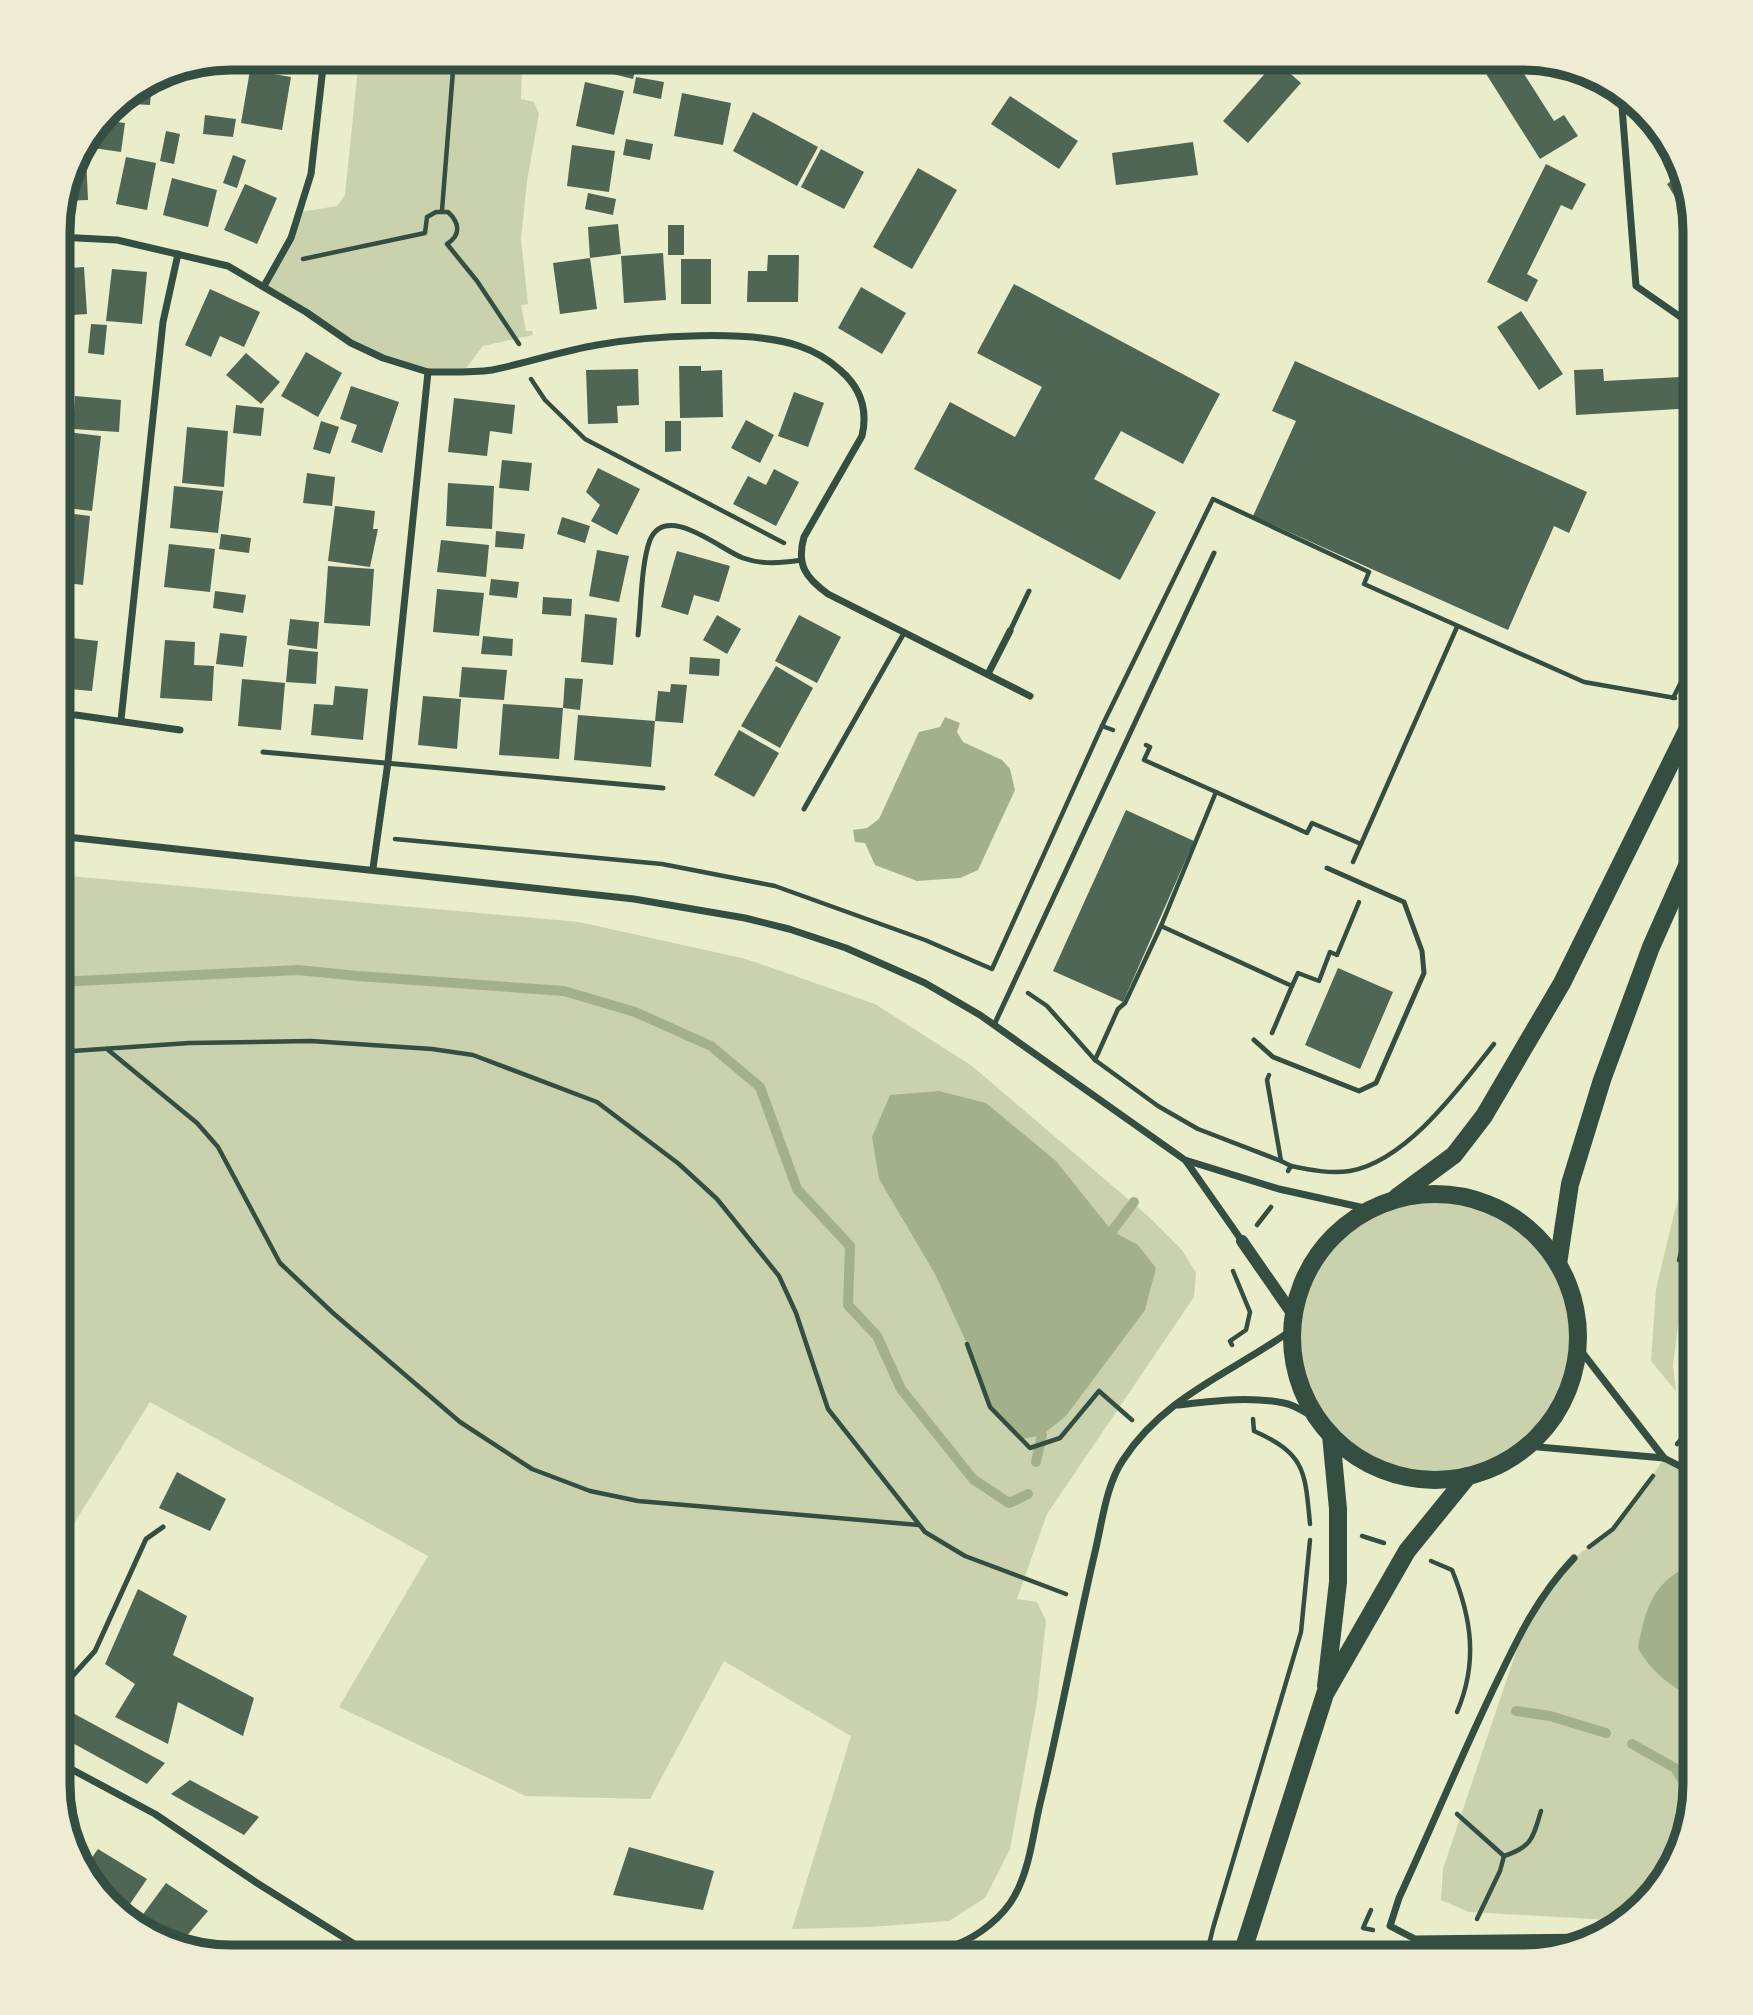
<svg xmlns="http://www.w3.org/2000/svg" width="1753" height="2015" font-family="'Noto Serif',serif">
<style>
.green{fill:#cad2ad}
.water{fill:#a3b18a}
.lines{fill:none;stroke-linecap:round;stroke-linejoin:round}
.stream{stroke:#a3b18a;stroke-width:10}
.building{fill:#4f6655}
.path{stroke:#344e41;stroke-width:4.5}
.service{stroke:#344e41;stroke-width:5}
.minor{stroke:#344e41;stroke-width:7}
.tertiary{stroke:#344e41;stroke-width:12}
.primary{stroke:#344e41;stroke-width:18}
.rim{fill:none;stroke:#344e41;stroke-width:9}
</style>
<rect width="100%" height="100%" fill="#e9edc9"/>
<g class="green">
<path d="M359 58H542L535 64 522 67 521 99 534 102 539 114 527 181 521 239 528 304 521 305 526 331H532L533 335 483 346 463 372H428L383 358 264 286 291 238 300 212 337 206 345 195Z"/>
<path d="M58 875 579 922 746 959 875 1004 972 1066 1149 1217 1182 1250 1196 1273 1194 1297 1047 1514 1017 1599 1037 1602 1046 1621 1037 1702 1010 1849 985 1898 949 1921 870 1927 792 1929 851 1736 724 1661 650 1799 526 1796 339 1707 428 1556 150 1402 58 1549Z"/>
<path d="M1695 1142V1274L1680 1310 1673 1366 1676 1391 1651 1361 1656 1289 1674 1214Z"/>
<circle cx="1435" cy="1337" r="143"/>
<path d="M1664 1458 1695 1474V1784L1677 1861 1628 1921 1469 1912 1441 1900 1443 1869 1527 1619 1574 1558 1613 1529 1639 1497Z"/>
</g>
<g class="water">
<path d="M945 717 960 723 957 732 963 742 1002 760 1010 769 1015 790 978 870 960 878 917 881 875 865 865 843 855 842 853 830 867 828 879 819 919 732 940 727Z"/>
<path d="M939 1091 986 1103 1056 1161 1112 1231 1138 1245 1156 1268 1145 1310 1066 1416 1042 1435 1022 1439 990 1407 967 1344 935 1274 879 1179 872 1137 890 1095Z"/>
<path d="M1687 1567H1695V1699C1669 1685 1653 1674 1638 1648 1644 1613 1652 1583 1687 1567Z"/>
</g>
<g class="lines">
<g class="stream">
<path d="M58 982 298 970 358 976 564 991 635 1012 711 1046 760 1087 797 1189 850 1246 848 1305 877 1336 901 1389 973 1479 1009 1503 1028 1494"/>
<path d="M1112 1231 1134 1202"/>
<path d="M1036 1462 1042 1435"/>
<path d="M1516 1711 1550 1716 1606 1733"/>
<path d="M1632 1744 1675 1768 1686 1786 1689 1811"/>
</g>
</g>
<g class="building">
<path d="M231 58H246L243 70 214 64 215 61Z"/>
<path d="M591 58H638L633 79 589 68Z"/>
<path d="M973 58H1007L1001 71Z"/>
<path d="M1476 58H1514L1554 121 1564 115 1578 136 1540 159Z"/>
<path d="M1276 61 1301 83 1248 143 1223 121Z"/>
<path d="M250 70 291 77 282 130 241 123Z"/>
<path d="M636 77 664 82 661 99 633 93Z"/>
<path d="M152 79 150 105 115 103 117 101Z"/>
<path d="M585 82 624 91 614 135 576 126Z"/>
<path d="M682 93 731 103 723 145 674 136Z"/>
<path d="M1010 96 1078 141 1059 169 991 124Z"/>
<path d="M753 112 818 147 797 186 733 151Z"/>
<path d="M205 115 236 119 233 137 203 134Z"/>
<path d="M102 120 125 123 121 152 93 148 96 128Z"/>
<path d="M166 131 180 134 174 164 160 161Z"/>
<path d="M626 139 653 144 650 160 623 155Z"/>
<path d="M1193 142 1198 175 1116 185 1112 153Z"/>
<path d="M572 145 615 151 609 192 567 186Z"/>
<path d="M821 149 864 172 844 209 801 187Z"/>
<path d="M233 155 246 160 237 188 223 183Z"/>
<path d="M86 156 88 200 63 201 75 157Z"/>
<path d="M126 157 156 163 147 210 116 204Z"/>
<path d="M1546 164 1586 184 1572 210 1561 205 1527 274 1538 280 1527 302 1487 282Z"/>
<path d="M918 168 957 190 912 269 873 247Z"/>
<path d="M1684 172 1690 198 1680 205 1667 184Z"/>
<path d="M172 178 217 190 208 227 163 215Z"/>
<path d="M245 184 277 198 257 244 224 230Z"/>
<path d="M588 193 616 199 613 215 585 209Z"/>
<path d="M618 224 621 254 590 258 588 227Z"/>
<rect x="668" y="225" width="16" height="30"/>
<path d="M663 253 666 300 624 303 621 256Z"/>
<path d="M768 255H799L798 302H747L748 271H767Z"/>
<path d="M590 258 597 309 560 314 553 263Z"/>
<rect x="681" y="259" width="30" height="45"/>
<path d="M84 267 87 314 58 316V269Z"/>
<path d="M112 269 147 272 142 324 106 321Z"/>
<path d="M1014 284 1220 394 1183 464 1121 431 1094 479 1156 512 1120 580 914 469 950 402 1015 437 1042 387 977 353Z"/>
<path d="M861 287 906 313 882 354 838 328Z"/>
<path d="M210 289 260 312 244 347 220 336 211 357 185 345Z"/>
<path d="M1521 311 1563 374 1539 390 1497 327Z"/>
<path d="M91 324 107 325 104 355 88 353Z"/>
<path d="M306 352 342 373 318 417 281 396Z"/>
<path d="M246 353 280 382 261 404 226 375Z"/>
<path d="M1295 361 1587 492 1569 533 1554 526 1508 630 1253 516 1296 421 1272 411Z"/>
<path d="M1695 363V408L1576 415 1574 370 1603 369 1604 381 1642 379 1681 377 1680 364Z"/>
<path d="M679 366H701V371L722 370 723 417 680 418Z"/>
<path d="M638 369 639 405 617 406 618 423 588 424 586 370Z"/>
<path d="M58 377 71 379 69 394 58 393Z"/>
<path d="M351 386 399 402 382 453 351 442 357 425 340 419Z"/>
<path d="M794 392 824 403 808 447 778 436Z"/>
<path d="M75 396 121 400 119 432 73 429Z"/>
<path d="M454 398 515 405 512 434 490 431 487 456 448 452Z"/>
<path d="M236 405 264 408 261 436 233 433Z"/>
<path d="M746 420 774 435 760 463 731 448Z"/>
<path d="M321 421 339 427 330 454 313 449Z"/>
<path d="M665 421H681V451L665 452Z"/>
<path d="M187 427 228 431 224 487 182 483Z"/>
<path d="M58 431 101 436 92 511 58 507Z"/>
<path d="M502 460 532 463 529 491 499 488Z"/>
<path d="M598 468 640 489 617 535 591 521 600 505 586 492Z"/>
<path d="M774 469 799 482 776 526 733 504 748 476 766 485Z"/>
<path d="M307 473 335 477 332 506 303 503Z"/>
<path d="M448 483 494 486 492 529 446 526Z"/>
<path d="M174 486 223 491 218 533 170 528Z"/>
<path d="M335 506 375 511 373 529H378L370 567 328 561Z"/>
<path d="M58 512 90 516 83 585 58 582Z"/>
<path d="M562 517 590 526 585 543 557 534Z"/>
<path d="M496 531 525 534 523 549 495 547Z"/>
<path d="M221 534 251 538 249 553 219 549Z"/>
<path d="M441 540 489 545 486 577 437 572Z"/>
<path d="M169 544 215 549 210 592 164 587Z"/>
<path d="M597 550 629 556 619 602 589 596Z"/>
<path d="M677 551 730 566 719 602 694 595 688 615 661 607Z"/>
<path d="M328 566 374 569 370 626 324 623Z"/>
<path d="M491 579 519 582 517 598 489 595Z"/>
<path d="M437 589 484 593 479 636 433 632Z"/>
<path d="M215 591 246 595 243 613 213 608Z"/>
<path d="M543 597 572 599 571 616 542 614Z"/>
<path d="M58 603H64L61 633 58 632Z"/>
<path d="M585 614 617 618 613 665 581 662Z"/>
<path d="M717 615 741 629 727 654 703 640Z"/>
<path d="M799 615 841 637 817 683 775 661Z"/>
<path d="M290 619 319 622 317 649 287 645Z"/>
<path d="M220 633 247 636 243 667 216 664Z"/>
<path d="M483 636 513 639 512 656 481 654Z"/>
<path d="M63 637 98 641 92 691 58 688Z"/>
<path d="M165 640 195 642 194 665 214 666 212 701 160 698Z"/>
<path d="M289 649 318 652 316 684 286 682Z"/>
<path d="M690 657 720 659 719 676 689 674Z"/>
<path d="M776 666 813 688 780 748 741 726Z"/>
<path d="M462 667 507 670 504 700 459 697Z"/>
<path d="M565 678 583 679 580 710 563 708Z"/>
<path d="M242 679 285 683 281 730 238 726Z"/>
<path d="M671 684 687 685 683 723 655 721 658 691 670 692Z"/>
<path d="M335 686 368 689 363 740 311 735 314 704 333 705Z"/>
<path d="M423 696 461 699 457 749 418 745Z"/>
<path d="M503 704 563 708 559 759 499 755Z"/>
<path d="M578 715 655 721 651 767 574 760Z"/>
<path d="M739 730 779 753 754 797 714 775Z"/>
<path d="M1126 810 1194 841 1123 1002 1053 971Z"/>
<path d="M1338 968 1393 992 1360 1069 1305 1045Z"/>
<path d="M177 1472 226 1499 210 1531 159 1508Z"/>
<path d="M138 1589 187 1616 173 1655 254 1698 243 1736 178 1702 168 1744 115 1717 135 1684 105 1664Z"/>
<path d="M58 1705 165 1763 147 1784 58 1735Z"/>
<path d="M190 1780 259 1817 244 1835 171 1794Z"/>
<path d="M629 1847 714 1871 703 1910 613 1895Z"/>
<path d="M98 1849 147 1879 130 1904 88 1878 83 1870Z"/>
<path d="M166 1883 208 1911 179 1945 154 1939 136 1924Z"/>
</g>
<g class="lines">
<g class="path">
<path d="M442 210 454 58"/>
<path d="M303 259 425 233 427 217 436 212H448C460 223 461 235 447 244L477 281 519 344"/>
<path d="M531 379 545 400 585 439 784 543"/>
<path d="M1673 698 1695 655"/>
<path d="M1102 726 1213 499 1369 572 1364 584 1584 682 1675 698"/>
<path d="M1146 745 1150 747 1144 760 1216 792"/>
<path d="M395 839 662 864 775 886 925 940 992 969 1102 726 1113 730"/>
<path d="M1361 844 1457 627"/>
<path d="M1161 926 1292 986 1272 1033"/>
<path d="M1292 986 1298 973 1319 981 1330 952 1337 955 1359 902"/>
<path d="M1028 993 1047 1006 1095 1060"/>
<path d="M107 1049 197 1123 218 1147 280 1263 333 1313 460 1422 532 1469 590 1491 638 1501 919 1525"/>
<path d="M58 1052 189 1043 311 1041 432 1049 473 1055 597 1102 679 1164 717 1199 779 1276 796 1313 828 1409 925 1532 965 1556 1066 1594"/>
<path d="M1269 1075 1267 1080 1281 1161 1291 1166"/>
<path d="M1281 1161 1198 1129 1158 1106 1095 1060 1118 1009 1125 1003 1161 926 1216 792 1307 833 1312 823 1361 844 1353 862"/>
<path d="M1288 1171 1291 1166C1310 1170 1331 1174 1350 1171 1407 1161 1460 1087 1494 1044"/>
<path d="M1257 1225 1271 1207"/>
<path d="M1679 1260 1695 1202"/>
<path d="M967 1344 990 1407 1030 1448 1060 1438 1099 1391 1132 1420"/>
<path d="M1232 1345 1230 1341 1246 1330 1250 1312 1233 1271"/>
<path d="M1253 1419 1254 1431C1306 1454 1305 1472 1310 1524"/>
<path d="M1677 1444 1695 1423"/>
<path d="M1362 1536 1384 1543"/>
<path d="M1589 1547 1613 1529 1653 1476"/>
<path d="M1431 1561 1452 1570C1472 1619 1478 1663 1457 1712"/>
<path d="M1457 1814 1504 1856"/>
<path d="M1504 1856C1532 1847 1533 1838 1541 1811"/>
<path d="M1371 1910 1363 1928 1373 1930"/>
<path d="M1477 1919 1500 1871 1504 1856"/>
<path d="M1206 1957 1213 1928 1301 1632 1310 1540"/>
</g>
<g class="service">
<path d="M1010 631 1029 591"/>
<path d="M638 635C641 609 641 563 650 540 666 502 721 550 743 558 762 565 782 563 802 560"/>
<path d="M58 714 76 715"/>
<path d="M263 752 663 788"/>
<path d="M804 809 904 633"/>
<path d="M994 1025 1214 553"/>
<path d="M1254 1040 1273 1057 1359 1091 1376 1083 1424 973 1422 951 1404 902 1327 868"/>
<path d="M58 1692 95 1651 146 1539 163 1527"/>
</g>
<g class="minor">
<path d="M1137 58 1138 70"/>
<path d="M1621 94 1636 286 1695 327"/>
<path d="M58 237 117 240 228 266 306 312 351 343 383 358 428 372"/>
<path d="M264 286 291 238 311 174 324 58"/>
<path d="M988 674 1010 631"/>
<path d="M76 715 180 730"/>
<path d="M121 720 163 322 178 254"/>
<path d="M58 836 634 899 745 918 789 929 846 948 887 966 925 983 980 1015 1185 1160 1279 1189 1369 1209"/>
<path d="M373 868 388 762 428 372C450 372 471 373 492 370 528 363 561 351 597 345 647 336 751 329 799 346 814 351 828 359 840 370 861 388 868 410 862 436L804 537C796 565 806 578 828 594L1030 696"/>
<path d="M1186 1161 1242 1241"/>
<path d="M1694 1277 1695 1274"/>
<path d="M1578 1347 1664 1458"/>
<path d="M1178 1405C1213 1401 1249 1396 1284 1403 1296 1405 1309 1415 1319 1420"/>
<path d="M1527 1446 1664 1458 1695 1474"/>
<path d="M1574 1558C1535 1599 1515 1644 1491 1694 1459 1761 1430 1831 1399 1898L1390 1926 1415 1939 1598 1937"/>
<path d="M58 1762 155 1814 257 1883 375 1957"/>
<path d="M569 1957C655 1942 743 1946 830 1948 865 1949 922 1955 955 1945 978 1937 1004 1916 1015 1895 1029 1870 1033 1836 1039 1808 1060 1723 1075 1637 1095 1552 1102 1523 1106 1485 1123 1460 1165 1395 1234 1372 1293 1329"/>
</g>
<path class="tertiary" d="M1242 1241 1294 1316"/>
<g class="primary">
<circle cx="1435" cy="1337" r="143"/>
<path d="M1397 1197 1454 1155 1484 1116 1562 983 1695 714"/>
<path d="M1558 1264 1570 1184 1602 1080 1651 947 1695 848"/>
<path d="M1326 1686 1338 1582V1509L1331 1435"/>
<path d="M1241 1957 1325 1694 1407 1551 1468 1476"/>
</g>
</g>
<path d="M0 0H1753V2015H0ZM231 70H1522A161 161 0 0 1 1683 231V1784A161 161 0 0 1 1522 1945H231A161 161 0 0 1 70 1784V231A161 161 0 0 1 231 70Z" fill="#eeecd3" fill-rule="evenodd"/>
<path class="rim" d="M231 70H1522A161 161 0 0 1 1683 231V1784A161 161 0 0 1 1522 1945H231A161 161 0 0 1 70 1784V231A161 161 0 0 1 231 70Z"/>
</svg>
